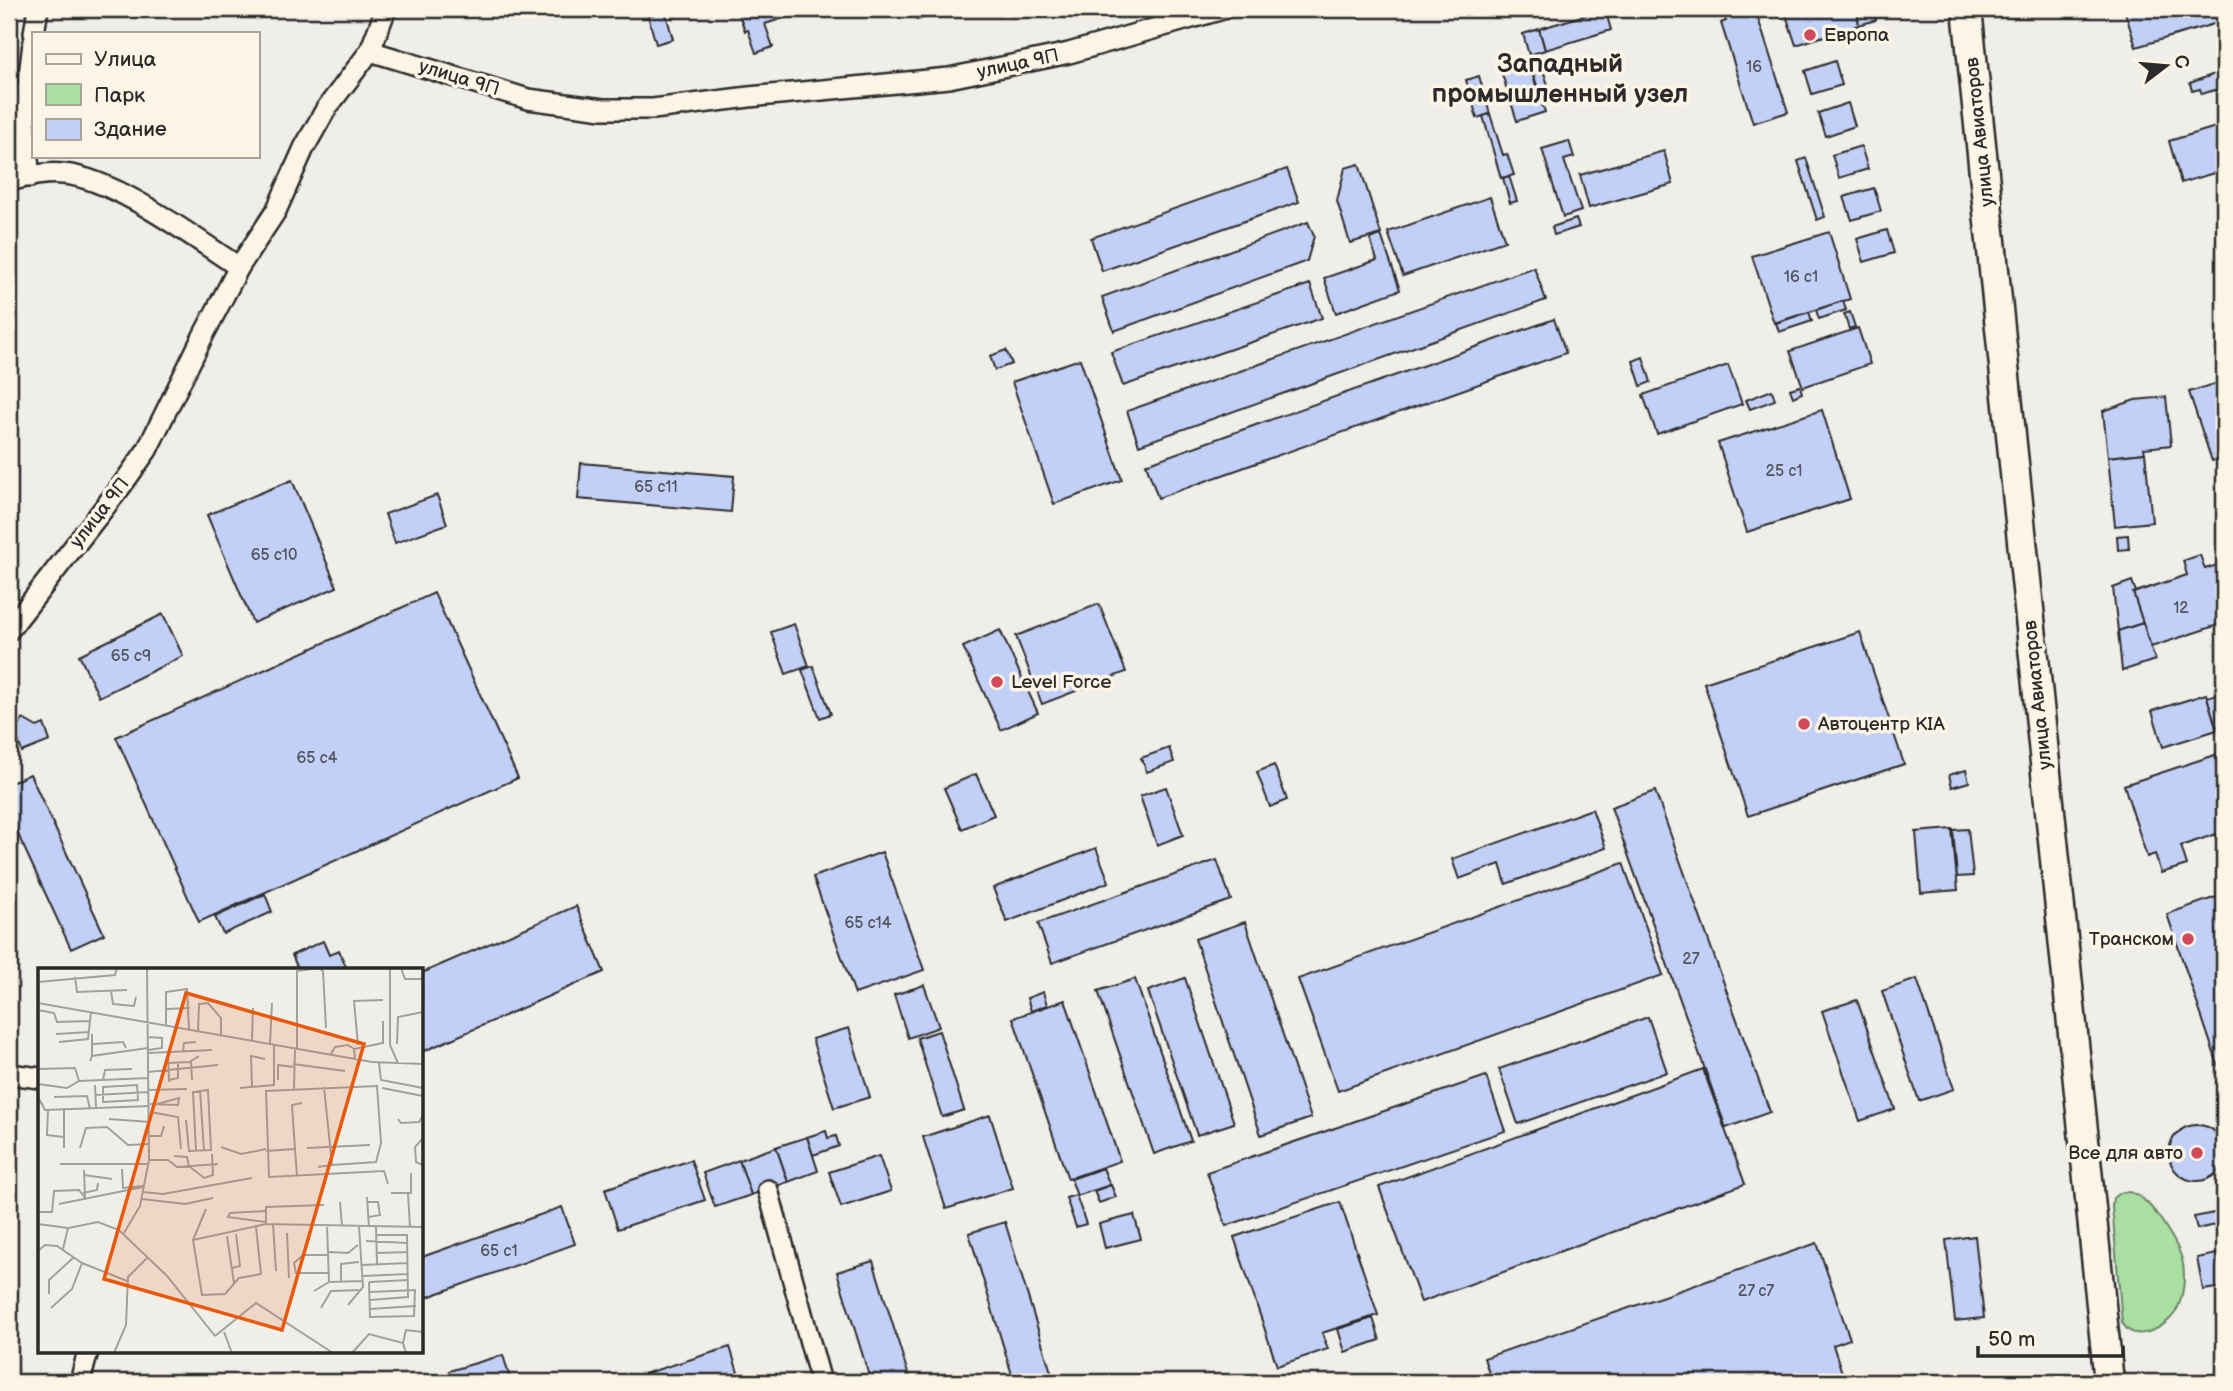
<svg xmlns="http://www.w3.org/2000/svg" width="2233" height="1391" font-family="'Balsamiq Sans',sans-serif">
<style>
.green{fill:#aadfa2;stroke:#6a8566;stroke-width:2}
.building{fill:#c2d0f7;stroke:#2b2b2b;stroke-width:2}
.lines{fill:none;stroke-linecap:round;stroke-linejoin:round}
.minor-casing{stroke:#2b2b2b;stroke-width:24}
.secondary-casing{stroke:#2b2b2b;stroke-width:33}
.minor{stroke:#fcf5e5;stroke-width:19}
.secondary{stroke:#fcf5e5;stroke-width:28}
.poi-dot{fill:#d1495b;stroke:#fcf5e5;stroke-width:2.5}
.labels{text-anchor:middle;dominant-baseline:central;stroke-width:7;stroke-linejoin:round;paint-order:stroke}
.number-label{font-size:16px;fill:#51545e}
.poi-label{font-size:19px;fill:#2b2b2b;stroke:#fcf5e5;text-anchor:start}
.street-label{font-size:19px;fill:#2b2b2b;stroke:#fcf5e5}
.district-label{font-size:26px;font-weight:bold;fill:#2b2b2b;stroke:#fcf5e5}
.inset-road{fill:none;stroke:#a1a09d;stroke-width:2}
.view{fill:#e8590c;fill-opacity:0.15;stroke:#e8590c;stroke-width:3.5}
.inset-edge{fill:none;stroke:#2b2b2b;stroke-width:3.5}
</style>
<rect width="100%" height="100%" fill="#f0eee9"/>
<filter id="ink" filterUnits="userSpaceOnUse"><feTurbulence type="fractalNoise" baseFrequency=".0143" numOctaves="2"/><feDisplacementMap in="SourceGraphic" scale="14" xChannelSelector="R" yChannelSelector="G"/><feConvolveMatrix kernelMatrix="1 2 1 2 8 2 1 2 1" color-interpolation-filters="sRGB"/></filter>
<g filter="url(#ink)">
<path class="green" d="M2129 1192C2143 1195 2153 1209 2161 1220 2169 1232 2178 1245 2182 1259 2186 1275 2184 1298 2175 1313 2164 1329 2133 1345 2122 1322L2112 1206 2113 1198 2120 1193Z"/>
<g class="building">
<path d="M737 9H813L765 24 773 47 756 53 748 30 745 31Z"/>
<path d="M913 9H939L941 13 917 20Z"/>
<path d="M1605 9 1611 30 1545 50 1539 29Z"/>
<path d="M1727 9H1740L1742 16 1756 12 1788 112 1753 123 1721 23 1726 21 1722 10Z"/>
<path d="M1784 9H1857L1859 25 1796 45Z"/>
<path d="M1857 9H1874L1876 20 1859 25Z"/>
<path d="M2124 9H2224V21L2136 47Z"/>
<path d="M665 11 673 39 656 44 648 16Z"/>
<path d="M1539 29 1545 50 1529 55 1523 34Z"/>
<path d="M1835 61 1842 85 1812 94 1805 71Z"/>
<path d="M1528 62 1545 112 1517 121 1501 71Z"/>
<path d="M1542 67 1551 94 1541 98 1532 70Z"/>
<path d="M2223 71 2224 87 2202 94 2200 89 2192 91 2190 83Z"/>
<path d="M1479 76 1490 114 1477 118 1466 80Z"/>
<path d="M1848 103 1855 126 1826 136 1818 113Z"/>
<path d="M1490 114 1503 155 1507 154 1514 175 1501 178 1483 116Z"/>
<path d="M2216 127 2224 153V170L2181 183 2169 141Z"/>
<path d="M1569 141 1574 157 1564 160 1581 211 1563 217 1542 149Z"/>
<path d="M1861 146 1868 169 1839 178 1832 155Z"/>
<path d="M1664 151 1673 184 1589 208 1580 175Z"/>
<path d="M1806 158 1825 217 1817 220 1798 161Z"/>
<path d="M1359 164 1381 234 1350 243 1337 201 1345 168Z"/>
<path d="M1287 169 1299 202 1102 271 1091 238Z"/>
<path d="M1509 176 1517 201 1510 203 1503 178Z"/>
<path d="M1874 188 1881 211 1852 220 1844 197Z"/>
<path d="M1490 197 1505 241 1403 276 1388 232Z"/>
<path d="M1576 219 1579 227 1554 235 1552 227Z"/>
<path d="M1308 222 1314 236 1307 261 1114 331 1102 297Z"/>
<path d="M1887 230 1894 253 1864 262 1857 239Z"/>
<path d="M1829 232 1850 299 1774 323 1752 256Z"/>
<path d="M1381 235 1400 290 1336 313 1324 278 1377 260 1370 239Z"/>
<path d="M1534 267 1546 300 1139 445 1127 411Z"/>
<path d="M1310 284 1322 318 1123 386 1111 352Z"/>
<path d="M1843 301 1846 310 1819 319 1816 310Z"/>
<path d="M1809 312 1812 321 1779 332 1776 323Z"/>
<path d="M1850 312 1855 327 1849 329 1844 314Z"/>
<path d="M1554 319 1566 353 1158 498 1146 464Z"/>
<path d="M1858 328 1870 364 1803 387 1790 351Z"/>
<path d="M1006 350 1012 364 995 370 990 356Z"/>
<path d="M1643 357 1651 382 1641 386 1633 361Z"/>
<path d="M1080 359 1122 480 1054 504 1012 382Z"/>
<path d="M1728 365 1742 404 1657 434 1643 395Z"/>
<path d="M2224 381V457L2212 461 2189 392Z"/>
<path d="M1800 386 1802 393 1793 397 1790 389Z"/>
<path d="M1772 390 1775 400 1750 409 1746 400Z"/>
<path d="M2166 397 2171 445 2144 448 2145 453 2108 457 2103 411 2135 400Z"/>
<path d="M1822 410 1850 499 1747 532 1718 443Z"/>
<path d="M2145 453 2152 522 2115 526 2108 457Z"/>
<path d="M581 463 734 476 731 512 578 499Z"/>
<path d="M292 480 337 587 253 623 207 515Z"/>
<path d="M437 495 447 524 395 543 385 514Z"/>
<path d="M2128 535 2129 549 2118 550 2117 536Z"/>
<path d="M2200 555 2205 569 2224 563V623L2151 647 2133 593 2187 575 2183 561Z"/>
<path d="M2132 581 2136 592 2133 593 2143 623 2118 631 2113 588Z"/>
<path d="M434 593 518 778 199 922 116 737Z"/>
<path d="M1099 604 1126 672 1042 704 1016 636Z"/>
<path d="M163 614 183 656 99 697 79 655Z"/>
<path d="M2143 623 2155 660 2122 671 2118 631Z"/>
<path d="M794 624 809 666 786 674 771 632Z"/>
<path d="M1000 630 1038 713 1001 730 963 647Z"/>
<path d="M1860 632 1904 764 1748 816 1704 683Z"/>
<path d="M813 666 831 714 820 718 802 670Z"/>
<path d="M2224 692V724L2216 727 2207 697Z"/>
<path d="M2206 694 2217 730 2163 747 2152 711Z"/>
<path d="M23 719 37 727 44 724 50 741 22 752 17 737 14 735Z"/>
<path d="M1169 748 1174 762 1147 772 1141 758Z"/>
<path d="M2224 752V851L2221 852 2216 834 2181 846 2187 865 2161 873 2155 854 2147 857 2124 785Z"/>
<path d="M1274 765 1287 800 1270 807 1257 772Z"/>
<path d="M1966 770 1969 782 1952 787 1949 775Z"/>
<path d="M30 774 104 934 71 949 9 815V784Z"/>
<path d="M976 774 994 815 962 829 944 788Z"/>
<path d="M1166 787 1183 835 1157 845 1140 796Z"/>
<path d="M1655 791 1770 1112 1726 1128 1611 807Z"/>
<path d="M1592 809 1606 848 1506 884 1500 864 1459 879 1452 859Z"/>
<path d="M1952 829 1958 890 1921 893 1916 832Z"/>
<path d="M1968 829 1973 876 1957 877 1953 830Z"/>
<path d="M1096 848 1109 882 1007 922 993 888Z"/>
<path d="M882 852 924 970 855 994 813 877Z"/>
<path d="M1217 860 1231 900 1052 963 1038 923Z"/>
<path d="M1623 863 1663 975 1338 1091 1298 979Z"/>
<path d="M265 894 272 912 223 934 215 917Z"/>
<path d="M2219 896 2224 912V1063L2218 1065 2167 914Z"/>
<path d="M576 906 604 972 422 1052V973Z"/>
<path d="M1245 922 1311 1118 1261 1135 1195 939Z"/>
<path d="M323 941 329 955 339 950 347 969H298L292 955Z"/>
<path d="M1185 978 1234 1123 1197 1135 1148 991Z"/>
<path d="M1135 979 1191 1141 1154 1154 1098 991Z"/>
<path d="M1917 979 1954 1089 1919 1101 1882 991Z"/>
<path d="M924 985 939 1027 908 1038 894 995Z"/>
<path d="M1043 992 1047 1005 1031 1011 1027 998Z"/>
<path d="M1065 1000 1120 1161 1068 1179 1013 1018Z"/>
<path d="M1857 1000 1895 1109 1860 1121 1822 1011Z"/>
<path d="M1648 1017 1667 1072 1518 1124 1499 1069Z"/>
<path d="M849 1028 870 1097 834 1108 812 1039Z"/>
<path d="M939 1031 964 1110 942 1117 917 1038Z"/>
<path d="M1703 1069 1745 1184 1421 1302 1379 1187Z"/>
<path d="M1486 1076 1505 1131 1226 1226 1207 1172Z"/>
<path d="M990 1115 1013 1188 946 1209 923 1137Z"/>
<circle cx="2197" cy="1153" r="28"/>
<path d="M826 1131 828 1138 836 1136 839 1146 813 1155 807 1137Z"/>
<path d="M807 1137 818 1171 788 1182 776 1147Z"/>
<path d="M776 1147 788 1182 751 1195 739 1160Z"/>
<path d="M879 1156 891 1191 841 1207 829 1172Z"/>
<path d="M691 1160 705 1200 618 1229 605 1189Z"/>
<path d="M739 1160 751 1195 715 1207 703 1173Z"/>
<path d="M1103 1168 1110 1185 1077 1196 1071 1179Z"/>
<path d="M1111 1185 1116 1197 1099 1203 1094 1191Z"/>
<path d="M1076 1195 1086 1224 1076 1227 1066 1198Z"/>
<path d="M1340 1202 1378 1315 1322 1333 1328 1349 1277 1366 1234 1237Z"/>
<path d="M562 1207 575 1244 422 1299V1257Z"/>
<path d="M2224 1211V1223L2197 1229 2194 1217Z"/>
<path d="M1134 1215 1141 1239 1105 1248 1099 1224Z"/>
<path d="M1005 1222 1054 1382H1018L1017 1377 1013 1378 969 1233Z"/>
<path d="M1975 1236 1984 1318 1955 1321 1946 1240Z"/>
<path d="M1817 1243 1850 1339 1833 1345 1845 1382H1492L1484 1358Z"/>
<path d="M2217 1254 2223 1287 2203 1290 2197 1258Z"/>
<path d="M873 1261 910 1380 904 1382H871L837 1272Z"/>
<path d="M1373 1318 1380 1340 1345 1352 1338 1329Z"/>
<path d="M730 1347 741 1382H618Z"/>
<path d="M503 1355 511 1382H452L449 1371Z"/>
</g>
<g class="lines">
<g class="minor-casing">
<g id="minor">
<path d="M34 33 38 9"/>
<path d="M370 51 528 99 603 109H653L749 97 949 78 1069 53 1223 9"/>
<path d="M30 177 25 132 26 100 33 43"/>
<path d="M9 181C26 177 45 172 63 174 115 178 194 238 239 267"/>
<path d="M9 630 122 485 147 450 203 336 239 267 276 211 304 148 326 109 370 51 386 9"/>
<path d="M9 1074 40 1078"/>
<path d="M768 1190 821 1382"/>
<path d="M80 1382 88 1351"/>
</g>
</g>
<g class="secondary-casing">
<path id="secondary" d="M1967 9 2109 1382"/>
</g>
<use href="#minor" class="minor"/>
<use href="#secondary" class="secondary"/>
</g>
</g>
<g class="poi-dot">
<circle cx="1810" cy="35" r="7"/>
<circle cx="997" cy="682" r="7"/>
<circle cx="1804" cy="724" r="7"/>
<circle cx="2188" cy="939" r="7"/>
<circle cx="2197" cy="1153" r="7"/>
</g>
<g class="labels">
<g class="number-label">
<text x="1754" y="67">16</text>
<text x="1801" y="277">16 с1</text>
<text x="1784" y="471">25 с1</text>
<text x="656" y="487">65 с11</text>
<text x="274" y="555">65 с10</text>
<text x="2181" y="608">12</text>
<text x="131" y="656">65 с9</text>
<text x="317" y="758">65 с4</text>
<text x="868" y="923">65 с14</text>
<text x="1691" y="959">27</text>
<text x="499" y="1251">65 с1</text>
<text x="1756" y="1291">27 с7</text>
</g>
<g class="poi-label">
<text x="1824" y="35">Европа</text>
<text x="1011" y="682">Level Force</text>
<text x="1818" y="724">Автоцентр KIA</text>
<text x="2174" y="939" text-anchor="end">Транском</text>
<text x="2183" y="1153" text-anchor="end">Все для авто</text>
</g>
<g class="street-label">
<text transform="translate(1018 64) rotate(-12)">улица 9П</text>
<text transform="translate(459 78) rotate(17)">улица 9П</text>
<text transform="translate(1980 132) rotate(-96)">улица Авиаторов</text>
<text transform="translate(100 513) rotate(-52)">улица 9П</text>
<text transform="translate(2038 695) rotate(-96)">улица Авиаторов</text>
</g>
<g class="district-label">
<text x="1560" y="64">Западный<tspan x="1560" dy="30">промышленный узел</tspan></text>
</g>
</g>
<g transform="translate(38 968)">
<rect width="385" height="385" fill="#f0eee9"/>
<path class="inset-road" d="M281 0 285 3 288 60M352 0V77L360 95M363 0 367 11H385M37 9 39 24 89 22M0 14 77 7 79 0M73 23 75 36 96 38 98 29M0 35 334 94 385 96M128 41 152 40M0 42 16 45 19 54 52 53M128 57V24L149 21 151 61M160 63 161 36 170 35 183 50V67M18 66 51 64M110 69 124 70V80L110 82M214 72 215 40M21 74 50 71 53 44M55 76 85 74 88 80M232 76 234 35M359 76 360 49 385 44M320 77 316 33 345 32M259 81V3L281 0M316 81 345 75V53M145 84 146 75 158 74M110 85 174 82M130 86 131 114M293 86 297 79 310 77 316 81 317 91M54 88V66M52 93 54 88 110 80M130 95 153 94M341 95 343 112 385 120M255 96 307 103M0 101 37 100 41 113M110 104 180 97M65 112 67 102 94 101M131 112 140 110V94M154 112 153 93 161 88M240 112V97L255 99M0 116 29 120 41 113 110 110M57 117 58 139M99 117 100 132 65 134V119ZM214 119 213 88 227 91M202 120 236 117V76M344 120 385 128M256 121 257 80M111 122 149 121M162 122 166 183M57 127 111 124M0 129 7 142 112 138M16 129 49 128 52 141M112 136 140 137 141 130 119 136M10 142 9 167 26 169M26 142V180M112 144 140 149 143 181M71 151 112 154M360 151 363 155 381 154 385 147M148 152 151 183H152L172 182H173L170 122 155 124 158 183M112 168H123L126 158M385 170 377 179 378 194 385 197M183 179 203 186 228 181M42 180 48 160 69 159 90 177 112 176M269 180 332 177M257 181 259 208M228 183 257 181 254 137 264 135M136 188 149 189 151 198 166 210 175 207 174 186M111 192H130L139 199 180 196M22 196H110M294 197 338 194 343 175 339 118 228 123 231 209 346 203 350 216M280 199 294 197 286 119M84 201 85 220 105 218M46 202 47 230M46 207 74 211M105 224 125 226 214 210M45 225 59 222 60 215M353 225H373V205M370 225 372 259M329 229 331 259M104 231 147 236 175 230M302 234 304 258M330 234H340L342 247 331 249M21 236 105 219M286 237 228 239V256L385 259M227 243 192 245 190 249 228 254M0 244H14L16 223 41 222 47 230M0 256 30 260M235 256 238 303M218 259 223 306 201 310 187 326 164 327 155 272 228 256M338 259 339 296M86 265 102 238 111 192 109 0M249 265 251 310M189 268 196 315M155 272 168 241M328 273 370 275M25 281 30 260 60 254 81 262 129 308 177 368M0 283 7 277 19 278 44 295 89 313M291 284 310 285 320 277M339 285 370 284M291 287H265L256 295 258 305H291M324 297 370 295M194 300 202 298 198 266M325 308 370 306M291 314 325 313M303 314V296L321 294M276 323 291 314 289 257M332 324 377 322 376 348 332 349 331 315 332 314 370 312M11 326V312L35 290M332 332 370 329 369 267H338M310 337 325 319 321 259M13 340 34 321 44 295M283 340 293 323 324 322M332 341 378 338M186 364 194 385M177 368 218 335 295 385M365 375 368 362 385 364M76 385 88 357 90 309 109 290M314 385 331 366 365 375 368 385"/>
<path class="view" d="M148 25 326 76 244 362 66 311Z"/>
<rect width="385" height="385" class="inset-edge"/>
</g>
<rect width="2233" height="1391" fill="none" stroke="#fcf5e5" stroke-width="35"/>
<rect x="18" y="18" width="2198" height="1356" fill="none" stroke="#2b2b2b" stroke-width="2.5" filter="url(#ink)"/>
<rect x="32" y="32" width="228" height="126" fill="#fcf5e5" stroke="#a8a49b" stroke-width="2"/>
<rect x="46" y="54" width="35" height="10" fill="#fcf5e5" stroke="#a8a49b" stroke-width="2"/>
<text x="94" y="66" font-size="21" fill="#2b2b2b">Улица</text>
<rect x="46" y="84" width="35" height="21" fill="#aadfa2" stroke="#a8a49b" stroke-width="2"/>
<text x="94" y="102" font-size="21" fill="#2b2b2b">Парк</text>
<rect x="46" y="119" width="35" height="21" fill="#c2d0f7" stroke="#a8a49b" stroke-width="2"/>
<text x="94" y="136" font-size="21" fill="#2b2b2b">Здание</text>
<g transform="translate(2166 66) rotate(74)" stroke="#fcf5e5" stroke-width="5" paint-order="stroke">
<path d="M0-5L12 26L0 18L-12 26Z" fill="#2b2b2b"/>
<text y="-10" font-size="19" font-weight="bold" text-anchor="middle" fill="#2b2b2b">С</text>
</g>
<path d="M1978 1346v10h145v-10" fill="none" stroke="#2b2b2b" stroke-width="3.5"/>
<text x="1988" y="1346" font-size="21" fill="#2b2b2b" stroke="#fcf5e5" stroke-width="5" paint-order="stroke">50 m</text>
</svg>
